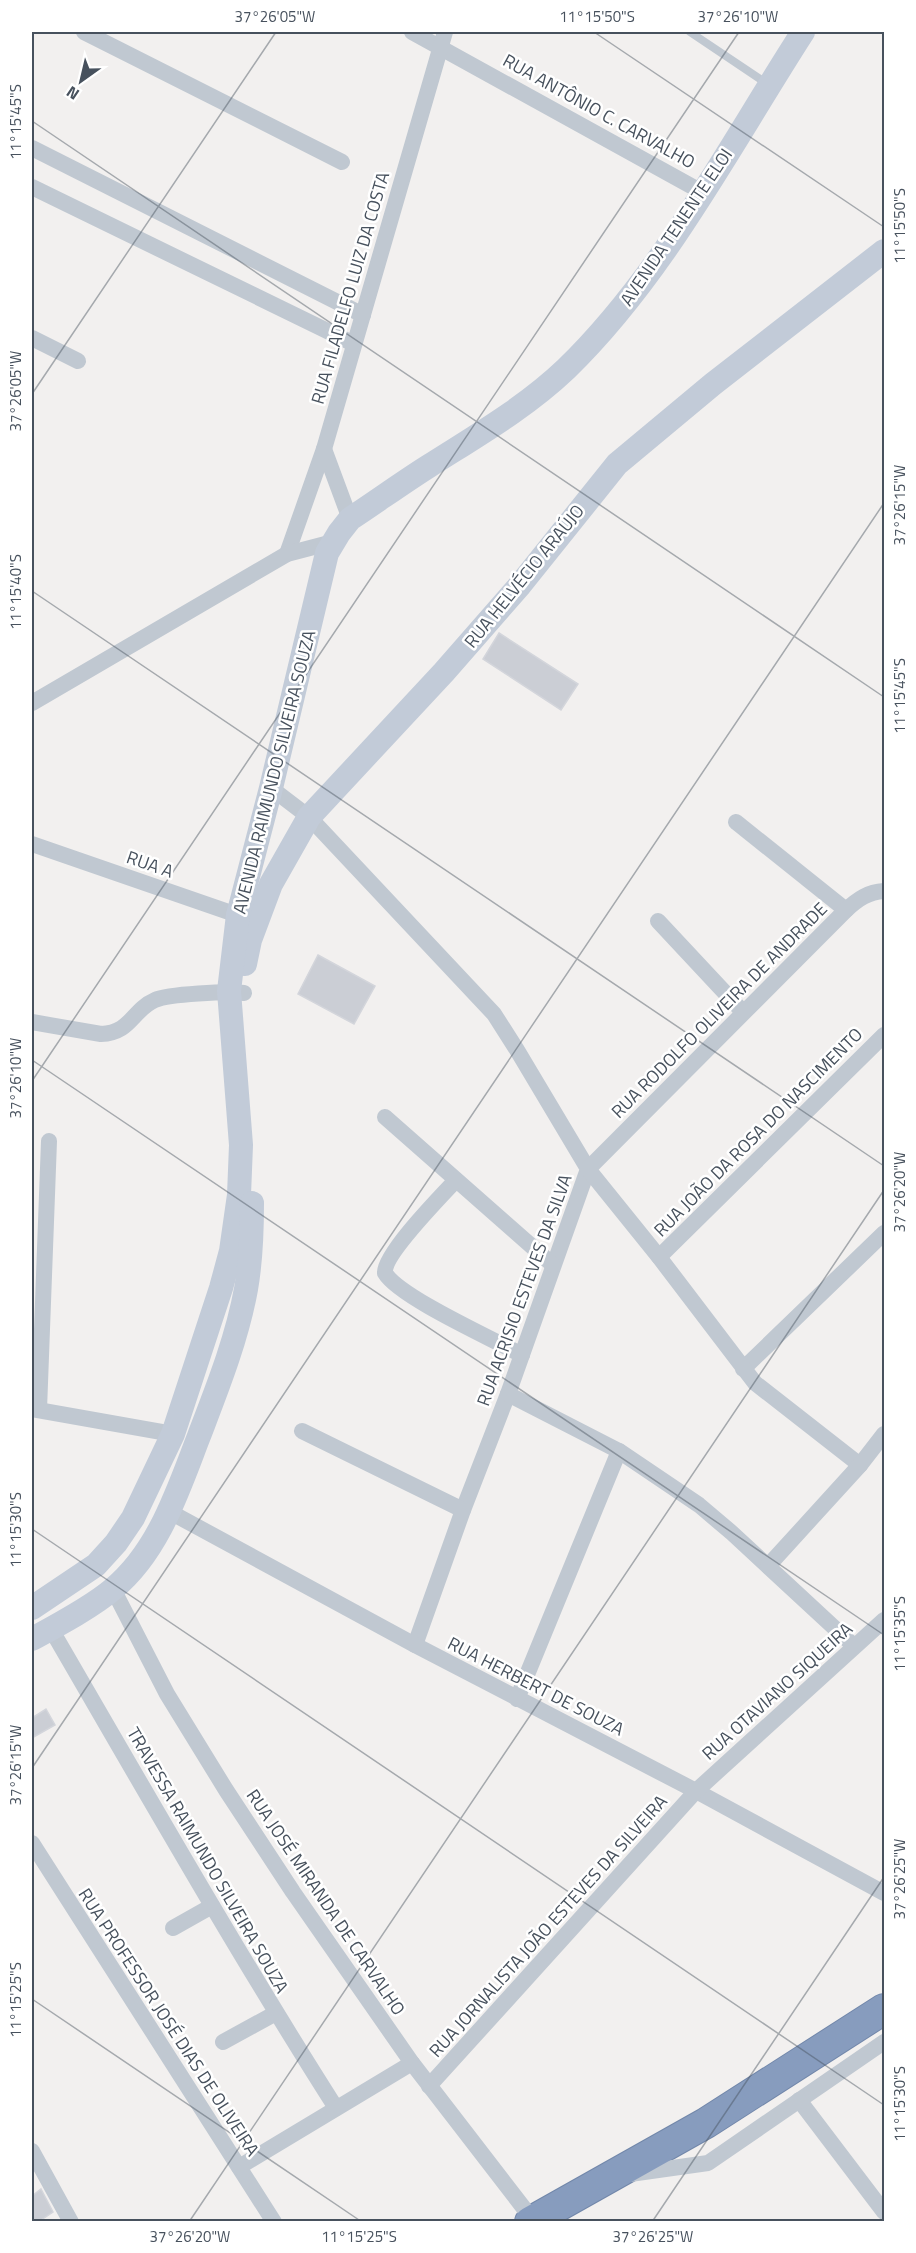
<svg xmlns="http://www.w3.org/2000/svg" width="916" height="2253" font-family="'Titillium Web',sans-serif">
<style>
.building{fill:#cbced5;stroke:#d3d5db;stroke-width:1.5}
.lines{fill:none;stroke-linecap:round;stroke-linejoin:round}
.highway-casing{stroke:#7287aa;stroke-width:32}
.lane{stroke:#c0c8d1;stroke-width:8}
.street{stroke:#c0c8d1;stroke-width:16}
.secondary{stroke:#c2cbd8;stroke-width:24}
.highway{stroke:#879cbe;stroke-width:30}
.ticks{fill:none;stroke:#47515d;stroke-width:1.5;stroke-opacity:0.45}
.labels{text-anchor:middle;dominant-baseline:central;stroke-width:5;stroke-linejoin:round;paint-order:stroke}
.street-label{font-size:18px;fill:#47515d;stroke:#fff}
.neatline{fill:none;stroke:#47515d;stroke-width:2}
.ticks-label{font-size:15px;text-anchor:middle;fill:#47515d}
</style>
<rect width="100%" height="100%" fill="#f2f0ef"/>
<g class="building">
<path d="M499 633 578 684 561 710 483 659Z"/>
<path d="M318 955 375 986 354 1024 298 994Z"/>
<path d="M46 1709 55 1725 32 1738V1718Z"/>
<path d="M41 2189 53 2212 38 2222H32V2196Z"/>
</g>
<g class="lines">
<g class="highway-casing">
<path id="highway" d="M530 2222 706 2123 884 2009"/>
</g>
<path class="lane" d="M690 32 769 85"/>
<g class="street">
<path d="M84 32 342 162"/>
<path d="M412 32 702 192"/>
<path d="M32 148 363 315"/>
<path d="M32 187 354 344"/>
<path d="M32 338 78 361"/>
<path d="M324 449 350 519"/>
<path d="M287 554 324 449 445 32"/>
<path d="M32 703 287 554 333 542"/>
<path d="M271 788 309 817 494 1014 517 1050 588 1169 508 1394 463 1510 415 1645"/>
<path d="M736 822 846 910"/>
<path d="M32 844 246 918"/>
<path d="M658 921 743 1012"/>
<path d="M32 1022 101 1034C131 1033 132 1010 155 1000 168 994 228 991 244 993"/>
<path d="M385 1117 553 1265"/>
<path d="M456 1180C442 1195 383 1255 385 1273 399 1297 493 1339 522 1355"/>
<path d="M659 1257 884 1035"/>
<path d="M743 1369 884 1233"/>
<path d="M508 1394 619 1451 699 1505 732 1533 854 1646"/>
<path d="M32 1409 173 1434"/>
<path d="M39 1410 49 1141"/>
<path d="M302 1431 463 1510"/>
<path d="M860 1465 755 1383 659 1257 588 1169 846 910C858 899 868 892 884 891"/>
<path d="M170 1512 415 1645 696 1791 884 1893"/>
<path d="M768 1566 860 1465 884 1434"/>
<path d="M113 1589 167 1694 226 1790 293 1892 412 2063 533 2220"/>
<path d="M51 1629C144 1789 236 1951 336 2108"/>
<path d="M517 1699 619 1451"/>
<path d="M32 1843 274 2222"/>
<path d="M173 1928 212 1906"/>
<path d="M223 2042 276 2013"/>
<path d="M429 2086 696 1791 884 1620"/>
<path d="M799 2100 884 2212"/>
<path d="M32 2151 71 2222"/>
<path d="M239 2167 412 2063"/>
<path d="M630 2174 708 2163 884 2042"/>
</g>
<g class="secondary">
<path d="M245 964 250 940 271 884 309 817 444 672 520 585 617 464 713 384 884 251"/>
<path d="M32 1608 96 1565 116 1543 133 1518 173 1434 221 1288 231 1251 239 1195 241 1145 229 991 238 915 271 788 327 553 339 533 350 519C376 502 402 483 429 466 476 436 525 408 566 369 663 275 730 145 803 32"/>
<path d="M32 1639C56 1626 92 1607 113 1589 159 1551 178 1490 199 1436 217 1389 237 1339 246 1289 251 1261 252 1232 252 1203"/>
</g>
<use href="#highway" class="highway"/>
</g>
<path class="ticks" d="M594 32 884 227M32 121 884 697M32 394 276 32M32 591 884 1166M32 1060 884 1635M32 1081 739 32M32 1529 884 2105M32 1768 884 503M32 1999 362 2222M189 2222 884 1190M652 2222 884 1877"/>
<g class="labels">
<g class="street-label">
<text transform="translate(599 111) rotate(29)">RUA ANTÔNIO C. CARVALHO</text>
<text transform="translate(676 227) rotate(-56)">AVENIDA TENENTE ELOI</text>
<text transform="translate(350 288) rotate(-74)">RUA FILADELFO LUIZ DA COSTA</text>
<text transform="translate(524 576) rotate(-51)">RUA HELVÉCIO ARAÚJO</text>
<text transform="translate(274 772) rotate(-76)">AVENIDA RAIMUNDO SILVEIRA SOUZA</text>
<text transform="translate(150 864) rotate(19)">RUA A</text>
<text transform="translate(719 1010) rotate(-45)">RUA RODOLFO OLIVEIRA DE ANDRADE</text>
<text transform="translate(758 1132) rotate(-45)">RUA JOÃO DA ROSA DO NASCIMENTO</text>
<text transform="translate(524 1290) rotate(-70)">RUA ACRISIO ESTEVES DA SILVA</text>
<text transform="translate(536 1686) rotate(27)">RUA HERBERT DE SOUZA</text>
<text transform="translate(777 1691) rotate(-42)">RUA OTAVIANO SIQUEIRA</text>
<text transform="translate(208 1860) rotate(60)">TRAVESSA RAIMUNDO SILVEIRA SOUZA</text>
<text transform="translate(326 1902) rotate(56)">RUA JOSÉ MIRANDA DE CARVALHO</text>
<text transform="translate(548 1926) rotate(-48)">RUA JORNALISTA JOÃO ESTEVES DA SILVEIRA</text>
<text transform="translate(169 2022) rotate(57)">RUA PROFESSOR JOSÉ DIAS DE OLIVEIRA</text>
</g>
</g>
<rect width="916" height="2253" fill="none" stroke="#ffffff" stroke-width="66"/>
<g transform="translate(81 81) rotate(214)" stroke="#ffffff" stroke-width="4.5" paint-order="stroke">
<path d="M0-4.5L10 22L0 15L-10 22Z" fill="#47515d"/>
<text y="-9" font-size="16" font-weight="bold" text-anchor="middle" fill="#47515d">N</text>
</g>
<rect x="33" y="33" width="850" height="2187" class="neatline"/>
<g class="ticks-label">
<text x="275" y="22">37°26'05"W</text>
<text x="597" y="22">11°15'50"S</text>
<text x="738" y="22">37°26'10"W</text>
<text transform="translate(16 122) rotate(-90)" y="5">11°15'45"S</text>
<text transform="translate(900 226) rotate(-90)" y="5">11°15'50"S</text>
<text transform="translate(16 391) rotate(-90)" y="5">37°26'05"W</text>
<text transform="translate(900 505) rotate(-90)" y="5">37°26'15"W</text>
<text transform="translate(16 592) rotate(-90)" y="5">11°15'40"S</text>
<text transform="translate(900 696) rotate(-90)" y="5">11°15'45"S</text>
<text transform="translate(16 1078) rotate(-90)" y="5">37°26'10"W</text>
<text transform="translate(900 1192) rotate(-90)" y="5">37°26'20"W</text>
<text transform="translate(16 1530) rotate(-90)" y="5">11°15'30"S</text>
<text transform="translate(900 1634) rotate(-90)" y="5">11°15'35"S</text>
<text transform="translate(16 1765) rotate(-90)" y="5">37°26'15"W</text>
<text transform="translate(900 1879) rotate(-90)" y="5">37°26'25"W</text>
<text transform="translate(16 2000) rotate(-90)" y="5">11°15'25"S</text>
<text transform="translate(900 2104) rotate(-90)" y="5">11°15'30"S</text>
<text x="190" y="2242">37°26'20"W</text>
<text x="359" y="2242">11°15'25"S</text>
<text x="653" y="2242">37°26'25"W</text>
</g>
</svg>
